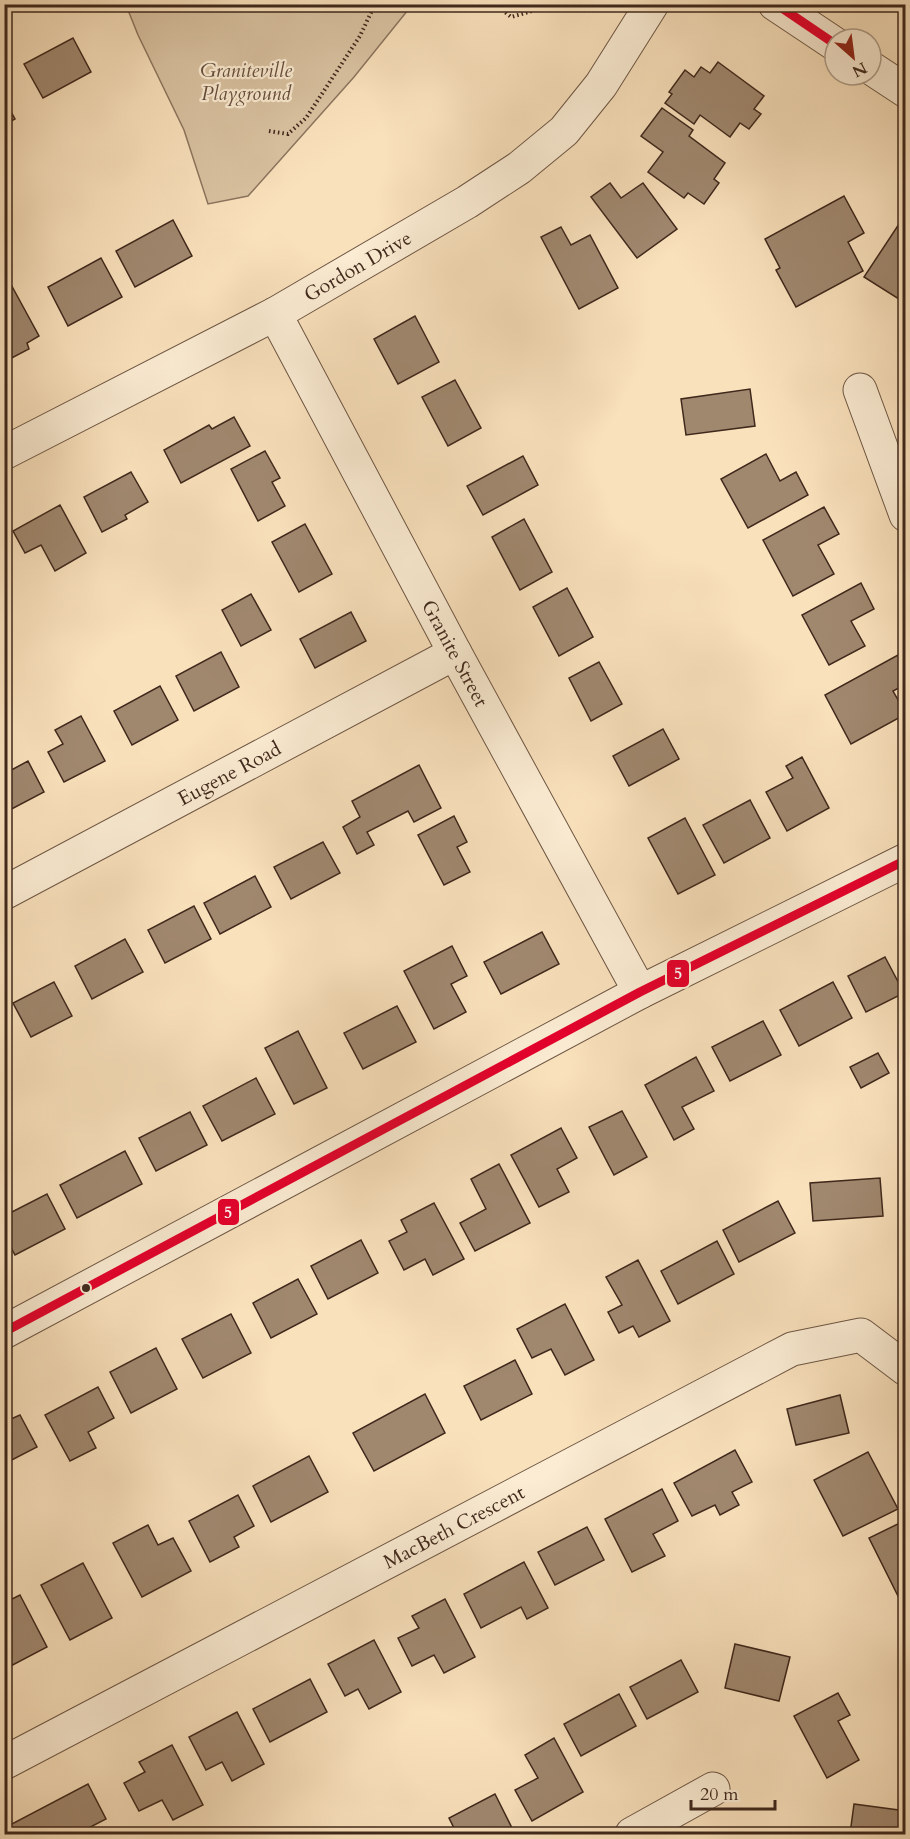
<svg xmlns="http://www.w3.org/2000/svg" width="910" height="1839" font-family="Cardo,serif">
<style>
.green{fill:#d9c2a1;stroke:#8c755e;stroke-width:1.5}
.building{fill:#a0886f;stroke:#3f281c;stroke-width:1.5}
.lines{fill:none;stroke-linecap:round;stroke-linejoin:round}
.street-casing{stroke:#6e5644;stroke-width:35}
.path{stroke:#3f281c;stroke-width:4;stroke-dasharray:1.5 3;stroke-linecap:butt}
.street{stroke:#fbecd3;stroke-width:33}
.bus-1-casing{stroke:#fbecd3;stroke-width:14}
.bus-1{stroke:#e4002b;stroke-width:9}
.bus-dot{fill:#3f281c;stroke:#fbecd3;stroke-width:2}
.labels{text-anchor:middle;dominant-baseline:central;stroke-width:4.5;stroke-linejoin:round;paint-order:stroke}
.park-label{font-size:20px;font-style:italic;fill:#664e3d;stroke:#fbecd3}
.street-label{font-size:20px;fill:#3f281c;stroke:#fbecd3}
.line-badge{stroke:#fbecd3;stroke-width:2}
.badge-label{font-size:16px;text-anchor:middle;font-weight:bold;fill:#fff}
</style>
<rect width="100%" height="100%" fill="#f9e1bc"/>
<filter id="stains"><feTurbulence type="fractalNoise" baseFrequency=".00333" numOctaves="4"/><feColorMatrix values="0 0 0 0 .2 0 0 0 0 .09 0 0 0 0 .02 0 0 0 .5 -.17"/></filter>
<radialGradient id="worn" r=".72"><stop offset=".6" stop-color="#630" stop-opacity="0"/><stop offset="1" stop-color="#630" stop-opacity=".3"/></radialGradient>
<path class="green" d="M126 5H412L354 77 248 196 208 204 184 130 138 35Z"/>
<g class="building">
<path d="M73 38 91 72 43 98 24 64Z"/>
<path d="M718 62 764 96 754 109 761 114 749 129 740 123 730 137 700 115 694 124 665 103 672 94 669 92 685 70 694 77 701 67 710 73Z"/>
<path d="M4 99 15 119 4 125Z"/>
<path d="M662 108 693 130 689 136 725 163 714 179 719 183 704 204 688 193 684 198 648 172 663 152 641 136Z"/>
<path d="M610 183 621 198 643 183 677 229 637 258 591 197Z"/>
<path d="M844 196 864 233 848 242 863 271 796 307 776 270 780 268 765 239Z"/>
<path d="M173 220 192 256 135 287 116 251Z"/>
<path d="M901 221 906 224V295L902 301 864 277Z"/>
<path d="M561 227 571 245 590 235 618 288 579 309 541 237Z"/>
<path d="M101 258 122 297 68 326 48 287Z"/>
<path d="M8 279 39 336 27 343 29 349 4 362V281Z"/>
<path d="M415 316 439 362 398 384 374 339Z"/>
<path d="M455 380 481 428 448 446 422 397Z"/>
<path d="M750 389 755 426 686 435 681 399Z"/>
<path d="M234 417 250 446 181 483 164 450 209 425 212 429Z"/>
<path d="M265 451 280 478 272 482 285 506 258 521 231 469Z"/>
<path d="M766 454 780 481 796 472 808 495 748 528 721 479Z"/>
<path d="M523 456 538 485 483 515 467 486Z"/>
<path d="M131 472 148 502 125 515 127 519 102 532 84 497Z"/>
<path d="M60 505 86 553 55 571 41 545 25 553 13 531Z"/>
<path d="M824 507 839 534 818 545 834 574 793 596 763 540Z"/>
<path d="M524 519 552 572 520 590 492 537Z"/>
<path d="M305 524 332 574 299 592 272 542Z"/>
<path d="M861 583 874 609 851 621 865 646 829 665 802 615Z"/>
<path d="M567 588 593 637 559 656 533 607Z"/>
<path d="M251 594 271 630 241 646 222 610Z"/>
<path d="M351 612 366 641 315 668 300 639Z"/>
<path d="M221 652 239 687 194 711 176 676Z"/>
<path d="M898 655 906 668V684L893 691 906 714 851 744 825 695Z"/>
<path d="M599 662 622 704 591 721 569 678Z"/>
<path d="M160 686 178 720 132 745 114 711Z"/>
<path d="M81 716 105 761 64 782 48 752 63 744 55 730Z"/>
<path d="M663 729 679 759 629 786 613 756Z"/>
<path d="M802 757 829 808 787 831 766 792 793 778 786 766Z"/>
<path d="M28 761 44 792 4 813V774Z"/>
<path d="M419 765 441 808 414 822 408 811 367 832 374 845 357 854 343 827 360 817 352 801Z"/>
<path d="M750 800 770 838 724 863 703 825Z"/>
<path d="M454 816 467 842 457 847 470 872 444 885 418 835Z"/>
<path d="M685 818 715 875 678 894 648 838Z"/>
<path d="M323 842 340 873 291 899 274 867Z"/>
<path d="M255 876 271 907 220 934 204 903Z"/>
<path d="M194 906 211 939 165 963 148 930Z"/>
<path d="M542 932 559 964 501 994 484 962Z"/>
<path d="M125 939 143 972 92 999 75 966Z"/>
<path d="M452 946 467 976 451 984 466 1012 434 1029 404 971Z"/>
<path d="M885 957 904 993 866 1012 848 976Z"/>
<path d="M54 982 72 1016 31 1037 13 1003Z"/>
<path d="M833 982 852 1018 799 1046 780 1010Z"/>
<path d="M397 1006 416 1042 363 1069 344 1033Z"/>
<path d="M763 1021 781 1055 730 1081 712 1047Z"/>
<path d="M298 1031 327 1088 294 1104 265 1048Z"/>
<path d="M878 1053 889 1073 861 1088 850 1067Z"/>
<path d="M696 1057 714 1091 682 1107 694 1129 674 1140 645 1085Z"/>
<path d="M256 1078 275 1114 222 1141 203 1106Z"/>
<path d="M622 1111 647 1157 614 1175 589 1127Z"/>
<path d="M190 1112 207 1145 156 1171 139 1138Z"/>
<path d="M561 1128 577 1158 557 1169 569 1192 539 1207 511 1155Z"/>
<path d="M125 1151 142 1184 77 1218 60 1185Z"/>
<path d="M499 1164 530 1223 475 1251 460 1223 486 1209 471 1179Z"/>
<path d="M880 1178 883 1216 813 1221 810 1183Z"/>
<path d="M47 1194 65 1229 15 1255 4 1235V1216Z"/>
<path d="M778 1201 795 1233 739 1262 723 1230Z"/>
<path d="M434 1203 464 1259 433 1275 425 1259 404 1270 389 1241 407 1232 401 1220Z"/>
<path d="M361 1240 378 1273 328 1299 311 1266Z"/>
<path d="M717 1241 734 1274 678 1304 661 1271Z"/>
<path d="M638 1260 670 1321 639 1337 633 1326 619 1333 608 1312 622 1305 606 1277Z"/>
<path d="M298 1279 317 1314 271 1338 253 1303Z"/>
<path d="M565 1304 594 1360 565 1375 551 1349 532 1358 517 1329Z"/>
<path d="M231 1314 251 1353 203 1378 182 1339Z"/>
<path d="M156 1348 177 1389 131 1413 110 1372Z"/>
<path d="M515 1360 532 1394 481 1420 464 1386Z"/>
<path d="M98 1387 114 1418 88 1432 96 1448 70 1461 45 1415Z"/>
<path d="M425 1394 445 1433 374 1471 353 1433Z"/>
<path d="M840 1395 849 1433 796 1445 787 1409Z"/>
<path d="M20 1415 37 1447 4 1464V1422Z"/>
<path d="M735 1450 752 1482 732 1492 739 1505 720 1515 715 1505 692 1516 674 1483Z"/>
<path d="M868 1452 898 1509 843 1536 814 1480Z"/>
<path d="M309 1456 328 1492 271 1522 253 1486Z"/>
<path d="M662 1489 678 1521 653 1534 665 1556 632 1572 605 1519Z"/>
<path d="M238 1495 254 1526 234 1537 239 1547 210 1562 189 1521Z"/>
<path d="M904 1521 906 1525V1592L898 1596 869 1538Z"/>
<path d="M148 1525 158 1545 173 1538 191 1571 142 1597 113 1543Z"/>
<path d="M587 1527 604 1560 555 1585 538 1552Z"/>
<path d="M524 1562 548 1608 527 1619 521 1607 481 1628 464 1594Z"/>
<path d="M83 1563 112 1618 70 1640 41 1585Z"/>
<path d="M20 1595 47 1647 5 1669 4 1603Z"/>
<path d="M445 1599 475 1657 444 1673 434 1655 412 1666 398 1638 419 1628 412 1616Z"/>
<path d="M374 1640 401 1692 369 1709 358 1689 345 1696 328 1664Z"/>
<path d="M735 1644 790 1657 779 1701 725 1688Z"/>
<path d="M681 1660 698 1692 647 1719 630 1687Z"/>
<path d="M310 1679 327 1712 270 1742 253 1709Z"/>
<path d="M838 1693 850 1715 838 1721 859 1760 827 1778 794 1716Z"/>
<path d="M619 1694 636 1726 581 1756 564 1724Z"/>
<path d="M237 1712 264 1764 232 1781 222 1762 206 1770 189 1737Z"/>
<path d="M554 1738 583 1792 532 1821 515 1790 538 1778 525 1755Z"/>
<path d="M172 1745 203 1805 173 1820 162 1800 139 1811 124 1783 145 1772 139 1762Z"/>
<path d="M88 1784 106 1819 77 1834H13L8 1826Z"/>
<path d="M495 1794 512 1828 499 1834H457L449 1818Z"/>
<path d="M854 1804 906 1811V1834H850Z"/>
</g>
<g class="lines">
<g class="street-casing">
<g id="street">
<path d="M775 4 835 44"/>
<path d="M871 68 906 91"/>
<path id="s1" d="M275 314 455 653 640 992"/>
<path d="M860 390 906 515"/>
<path id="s2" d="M4 453 275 314 467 202 519 168 564 131 601 85 652 4"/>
<path id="s3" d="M4 893 455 653"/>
<path d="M4 1332 640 992 906 860"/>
<path id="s4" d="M4 1763 792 1349 861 1335 906 1369"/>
<path d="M632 1834 713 1789"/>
</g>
</g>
<g class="path">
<path d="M495 4 511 17 556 4"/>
<path d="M269 131 288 134 306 118 360 36 375 4"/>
</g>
<use href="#street" class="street"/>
<g class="bus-1-casing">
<g id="bus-1">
<path d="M776 4 835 44"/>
<path d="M4 1332 640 992 906 860"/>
</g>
</g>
<use href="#bus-1" class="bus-1"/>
</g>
<circle class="bus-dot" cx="86" cy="1288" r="5"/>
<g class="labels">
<g class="park-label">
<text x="246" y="70">Graniteville<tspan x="246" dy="23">Playground</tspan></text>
</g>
<g class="street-label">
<text stroke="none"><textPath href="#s2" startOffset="400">Gordon Drive</textPath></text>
<text stroke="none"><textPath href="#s1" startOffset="384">Granite Street</textPath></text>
<text stroke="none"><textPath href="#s3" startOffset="255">Eugene Road</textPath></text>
<text stroke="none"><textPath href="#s4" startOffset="508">MacBeth Crescent</textPath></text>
</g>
</g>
<g class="line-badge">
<rect x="666" y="959" width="24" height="29" rx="6" fill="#e4002b"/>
<rect x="217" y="1198" width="23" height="28" rx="6" fill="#e4002b"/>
</g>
<g class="badge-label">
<text x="678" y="979">5</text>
<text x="228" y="1218">5</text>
</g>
<rect width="910" height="1839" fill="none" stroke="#f9e1bc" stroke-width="24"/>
<rect x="6" y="6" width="898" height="1827" fill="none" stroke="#3f281c" stroke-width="3"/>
<rect x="12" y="12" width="886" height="1815" fill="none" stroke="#3f281c" stroke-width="1.5"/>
<g transform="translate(853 57) rotate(152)"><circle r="28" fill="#fbecd3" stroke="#b09e8a" stroke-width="1.5"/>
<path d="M0-4.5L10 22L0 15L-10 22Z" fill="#8f2418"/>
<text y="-9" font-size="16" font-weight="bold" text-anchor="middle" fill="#3f281c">N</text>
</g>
<path d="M691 1800v9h84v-9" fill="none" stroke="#3f281c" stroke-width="3"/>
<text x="700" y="1800" font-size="18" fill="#3f281c" stroke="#fbecd3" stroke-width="4.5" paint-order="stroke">20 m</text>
<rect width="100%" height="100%" filter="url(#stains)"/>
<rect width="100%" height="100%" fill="url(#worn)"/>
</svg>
